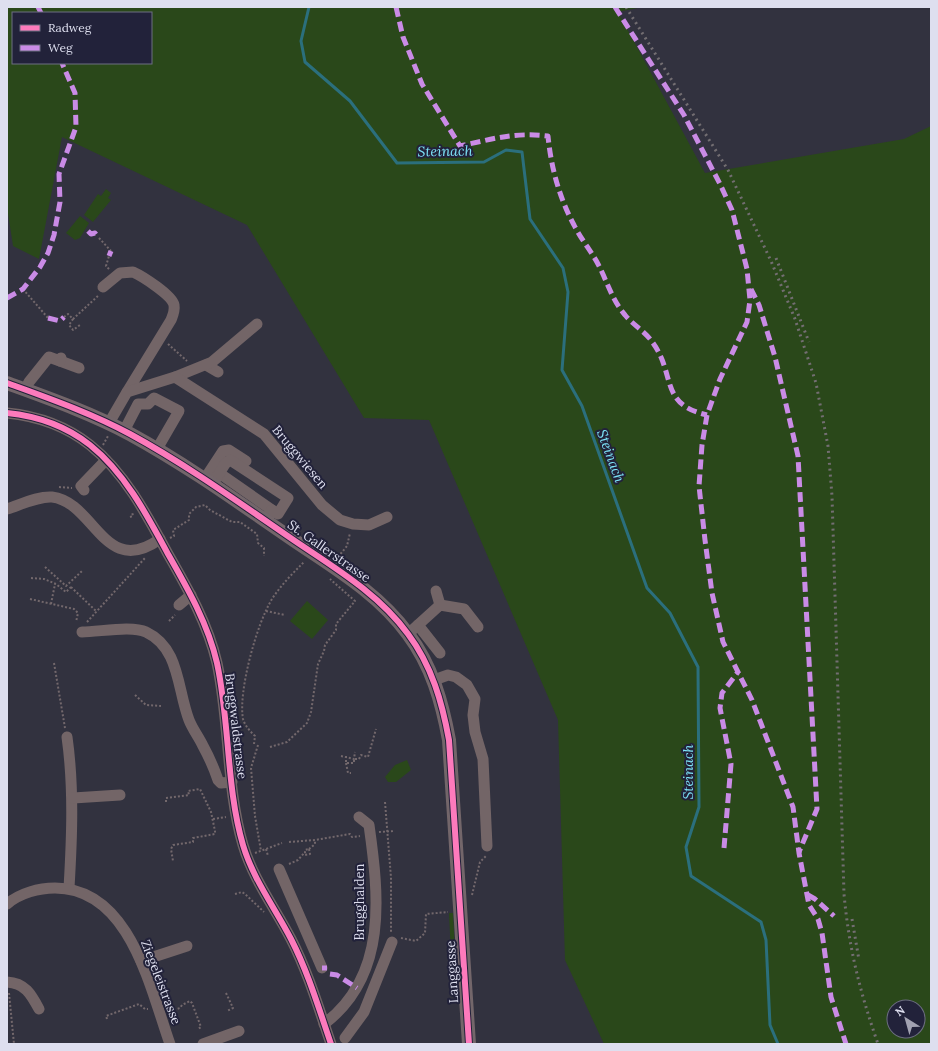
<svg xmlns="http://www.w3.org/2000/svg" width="938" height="1051" font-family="Lora,serif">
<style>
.green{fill:#2a481a;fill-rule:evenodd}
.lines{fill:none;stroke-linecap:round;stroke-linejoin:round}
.stream{stroke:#2b6f7d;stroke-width:3}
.path{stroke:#73686c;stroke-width:2;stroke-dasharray:2 2;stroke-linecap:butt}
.minor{stroke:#736567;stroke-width:11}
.major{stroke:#73666a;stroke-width:14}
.rail{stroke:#736e72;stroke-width:3;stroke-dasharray:2 4;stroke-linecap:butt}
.quiet{stroke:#ca8be6;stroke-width:5;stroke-dasharray:10 5;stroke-linecap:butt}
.cycleway-casing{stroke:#22223a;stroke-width:8}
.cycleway{stroke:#fd7abc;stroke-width:6}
.labels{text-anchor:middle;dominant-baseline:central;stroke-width:4;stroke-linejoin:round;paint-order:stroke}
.street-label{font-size:13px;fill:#dedfef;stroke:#22223a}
.water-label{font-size:14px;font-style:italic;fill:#7de3f7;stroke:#22223a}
</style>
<rect width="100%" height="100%" fill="#32323f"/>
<g class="green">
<path d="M7 7H642L618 12 705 173 904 139 931 126V1044H604L565 960 558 720 429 420 364 418 247 225 62 137 39 259 13 246 7 207ZM13 13H151V63H13ZM894 1007H918V1031H894Z"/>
<path d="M106 189 111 193 108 198 111 200 93 222 84 215 98 194 101 196Z"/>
<path d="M80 216 89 223 80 238 75 240 66 233Z"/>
<path d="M307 601 328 620 312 639 290 621Z"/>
<path d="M407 760 411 770 396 782H388L385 777 395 765Z"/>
<path d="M449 913H453L455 954 454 956 451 954Z"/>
</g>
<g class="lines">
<path class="stream" d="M309 7 301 41 305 62 350 101 397 163 484 162 506 150 522 152 530 219 563 268 568 292 562 370 582 406 647 588 670 613 698 667 699 807 686 847 691 876 761 922 766 940 770 1025 778 1044"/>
<g class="path">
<path d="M99 238 111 251"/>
<path d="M109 269 106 266 109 256"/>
<path d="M23 289 48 318"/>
<path d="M64 317 68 314 73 319 99 295"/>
<path d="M73 319 69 325 73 330 80 325"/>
<path d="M168 344 187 361"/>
<path d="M103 445 108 436"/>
<path d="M59 487 72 488"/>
<path d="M130 517 133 516 132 512"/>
<path d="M170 538 174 536 173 530 189 520V514L196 507 205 505 210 510 232 522H240L257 534 258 543 264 548V556"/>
<path d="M338 557 347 546 350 533"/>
<path d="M45 567 66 586 82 571"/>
<path d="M31 578 44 579 56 584 66 592 71 587"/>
<path d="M71 587 96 611"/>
<path d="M30 599 74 609 78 613 76 622"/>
<path d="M51 604 55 584"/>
<path d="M266 611 285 615"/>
<path d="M169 621 175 615"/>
<path d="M87 622 145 558"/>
<path d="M54 663 65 728"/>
<path d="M135 695 146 705 161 706"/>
<path d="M254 744 255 736C250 731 245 726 243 719 238 691 257 623 272 599 281 585 293 573 304 562"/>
<path d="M258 745 251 768 255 816 261 851"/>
<path d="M270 747 287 742 307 723 311 712 318 664 324 651 325 645 336 630V624L355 601 330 579"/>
<path d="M341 756 354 759 355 752"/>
<path d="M346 756V763H354V759H359L361 755 368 757 376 729"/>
<path d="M346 763 348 773H351"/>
<path d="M166 802V798L189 795 188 791 200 789 211 812 215 831V834L193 838V842L173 845 171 849 173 861"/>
<path d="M385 802 391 878V933"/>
<path d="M213 819 226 817"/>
<path d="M379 832 395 831"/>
<path d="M289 842 315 840 350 834 352 837 360 836"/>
<path d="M266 849 268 856"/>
<path d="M309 849 310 854 305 855V850Z"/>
<path d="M309 849 315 844V840"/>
<path d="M255 853 282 843"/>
<path d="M289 864 298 860 305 852"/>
<path d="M235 894 242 892 245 894 264 912"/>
<path d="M472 895 480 862 486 856"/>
<path d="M401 938 416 941 425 933 426 914 448 912"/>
<path d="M9 993 14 1044"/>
<path d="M226 993 233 1008 227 1011"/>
<path d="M170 1011 180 1008 182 1005 190 1001 192 1003 201 1027 198 1029"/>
<path d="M107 1019 106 1016 139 1004 145 1009H148"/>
</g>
<g class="minor">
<path d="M103 287 120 273 133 272C142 276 172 295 174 305 175 311 173 315 171 320L127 392"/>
<path d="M60 361 79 368"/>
<path d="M206 365 218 372"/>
<path d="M175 377 212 362 257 324"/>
<path d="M25 390 29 382 49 357 60 361 61 358"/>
<path d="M7 413C37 416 66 426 90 445 125 473 147 515 168 554 188 589 208 624 217 663 230 723 226 787 243 845 253 879 275 908 291 939 308 972 319 1009 331 1044"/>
<path d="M109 423 127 392 175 377 264 434 322 505 340 520 353 524 369 525 387 517"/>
<path d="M124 431 138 404H148L154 398 179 411 157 449"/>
<path d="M219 473 272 510"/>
<path d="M204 480 223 451 229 450 246 461"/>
<path d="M212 485 225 464 230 460 288 498 278 514 272 510 265 520"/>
<path d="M84 490 81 486 106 460"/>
<path d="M7 509C20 505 38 496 52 497 95 502 104 579 160 539"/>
<path d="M436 591 440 605"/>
<path d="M179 605 191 595"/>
<path d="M418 625 440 653"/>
<path d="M82 632C99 632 132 625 146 632 180 648 177 689 189 720 192 728 198 736 202 744 208 755 214 768 218 780L221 783 232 782"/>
<path d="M408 634 440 605 464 609 478 627"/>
<path d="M434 680 448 675 456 677 467 685 475 699 473 715 475 732 483 759 487 846"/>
<path d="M67 737C74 787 72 837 69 888"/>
<path d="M73 798 120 795"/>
<path d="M279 869 322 968"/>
<path d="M7 904C20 893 39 888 55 888 130 888 150 988 170 1044"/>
<path d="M141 961 187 946"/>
<path d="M7 982C25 983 31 994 39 1009"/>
<path d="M324 1024C388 976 379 896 369 825L359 817"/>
<path d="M345 1038 364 1012 392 942"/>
<path d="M203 1044 239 1031"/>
</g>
<path class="major" d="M7 383C48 398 91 413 130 434 187 465 241 504 295 541 335 568 379 594 408 634 432 666 442 702 449 740L469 1044"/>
<g class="rail">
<path d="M626 7 728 170 771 261 795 319 816 383 828 446 832 496 844 894C849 949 860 992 878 1044"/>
<path d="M776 258 809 342"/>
<path d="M852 919 859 960"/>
</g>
<g class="quiet">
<path d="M38 7 41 13"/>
<path d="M396 7 403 37 422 84 460 146C493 139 513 132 548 136 551 167 559 197 574 225 581 239 591 251 598 264 607 281 612 300 625 315 633 325 646 332 653 343 676 375 659 404 707 415"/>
<path d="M615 7 684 115 720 184 732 210 747 269 750 300 747 322 720 379 707 415 702 445 699 486 705 540 712 593 723 642 752 700 793 807 799 853 809 905 818 919 822 933 831 997 846 1044"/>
<path d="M88 231 91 234 95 233 99 238"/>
<path d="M109 256 111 251"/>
<path d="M751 289 759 305 775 357 798 456 817 809 799 852"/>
<path d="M7 298 23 289 40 267 48 253 54 235 60 202 59 174 76 127 75 93 62 63"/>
<path d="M48 318 60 321 64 317"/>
<path d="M724 848 731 764 720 708 722 693 738 672"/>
<path d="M808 895 815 899 834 916"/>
<path d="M322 968H327"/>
<path d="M330 974 337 975 357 988"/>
</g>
<g class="cycleway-casing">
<g id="cycleway">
<path d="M7 383C48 398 91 413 130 434 187 465 241 504 295 541 335 568 379 594 408 634 432 666 442 702 449 740L469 1044"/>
<path d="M7 413C37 416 66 426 90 445 125 473 147 515 168 554 188 589 208 624 217 663 230 723 226 787 243 845 253 879 275 908 291 939 308 972 319 1009 331 1044"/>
</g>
</g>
<use href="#cycleway" class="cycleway"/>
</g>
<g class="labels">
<g class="street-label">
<text transform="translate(300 457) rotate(50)">Bruggwiesen</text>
<text transform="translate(329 551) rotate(35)">St. Gallerstrasse</text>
<text transform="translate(236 726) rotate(83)">Bruggwaldstrasse</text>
<text transform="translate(359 902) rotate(-90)">Brugghalden</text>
<text transform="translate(452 972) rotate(-93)">Langgasse</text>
<text transform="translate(161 982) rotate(69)">Ziegeleistrasse</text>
</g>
<g class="water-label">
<text transform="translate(445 151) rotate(-1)">Steinach</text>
<text transform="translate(611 456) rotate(70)">Steinach</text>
<text transform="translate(688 772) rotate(-90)">Steinach</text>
</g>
</g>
<rect width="938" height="1051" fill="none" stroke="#dedfef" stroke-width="16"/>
<rect x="12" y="12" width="140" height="52" fill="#22223a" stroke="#6d6e82"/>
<rect x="20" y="25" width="20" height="6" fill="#fd7abc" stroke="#6d6e82"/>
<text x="48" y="32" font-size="12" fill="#dedfef">Radweg</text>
<rect x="20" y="45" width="20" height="6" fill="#ca8be6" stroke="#6d6e82"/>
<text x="48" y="52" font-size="12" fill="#dedfef">Weg</text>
<g transform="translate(906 1019) rotate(323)"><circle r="19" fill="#22223a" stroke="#6d6e82"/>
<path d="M0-3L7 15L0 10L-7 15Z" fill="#a2a2b1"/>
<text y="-6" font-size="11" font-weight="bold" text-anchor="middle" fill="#dedfef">N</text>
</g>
</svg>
